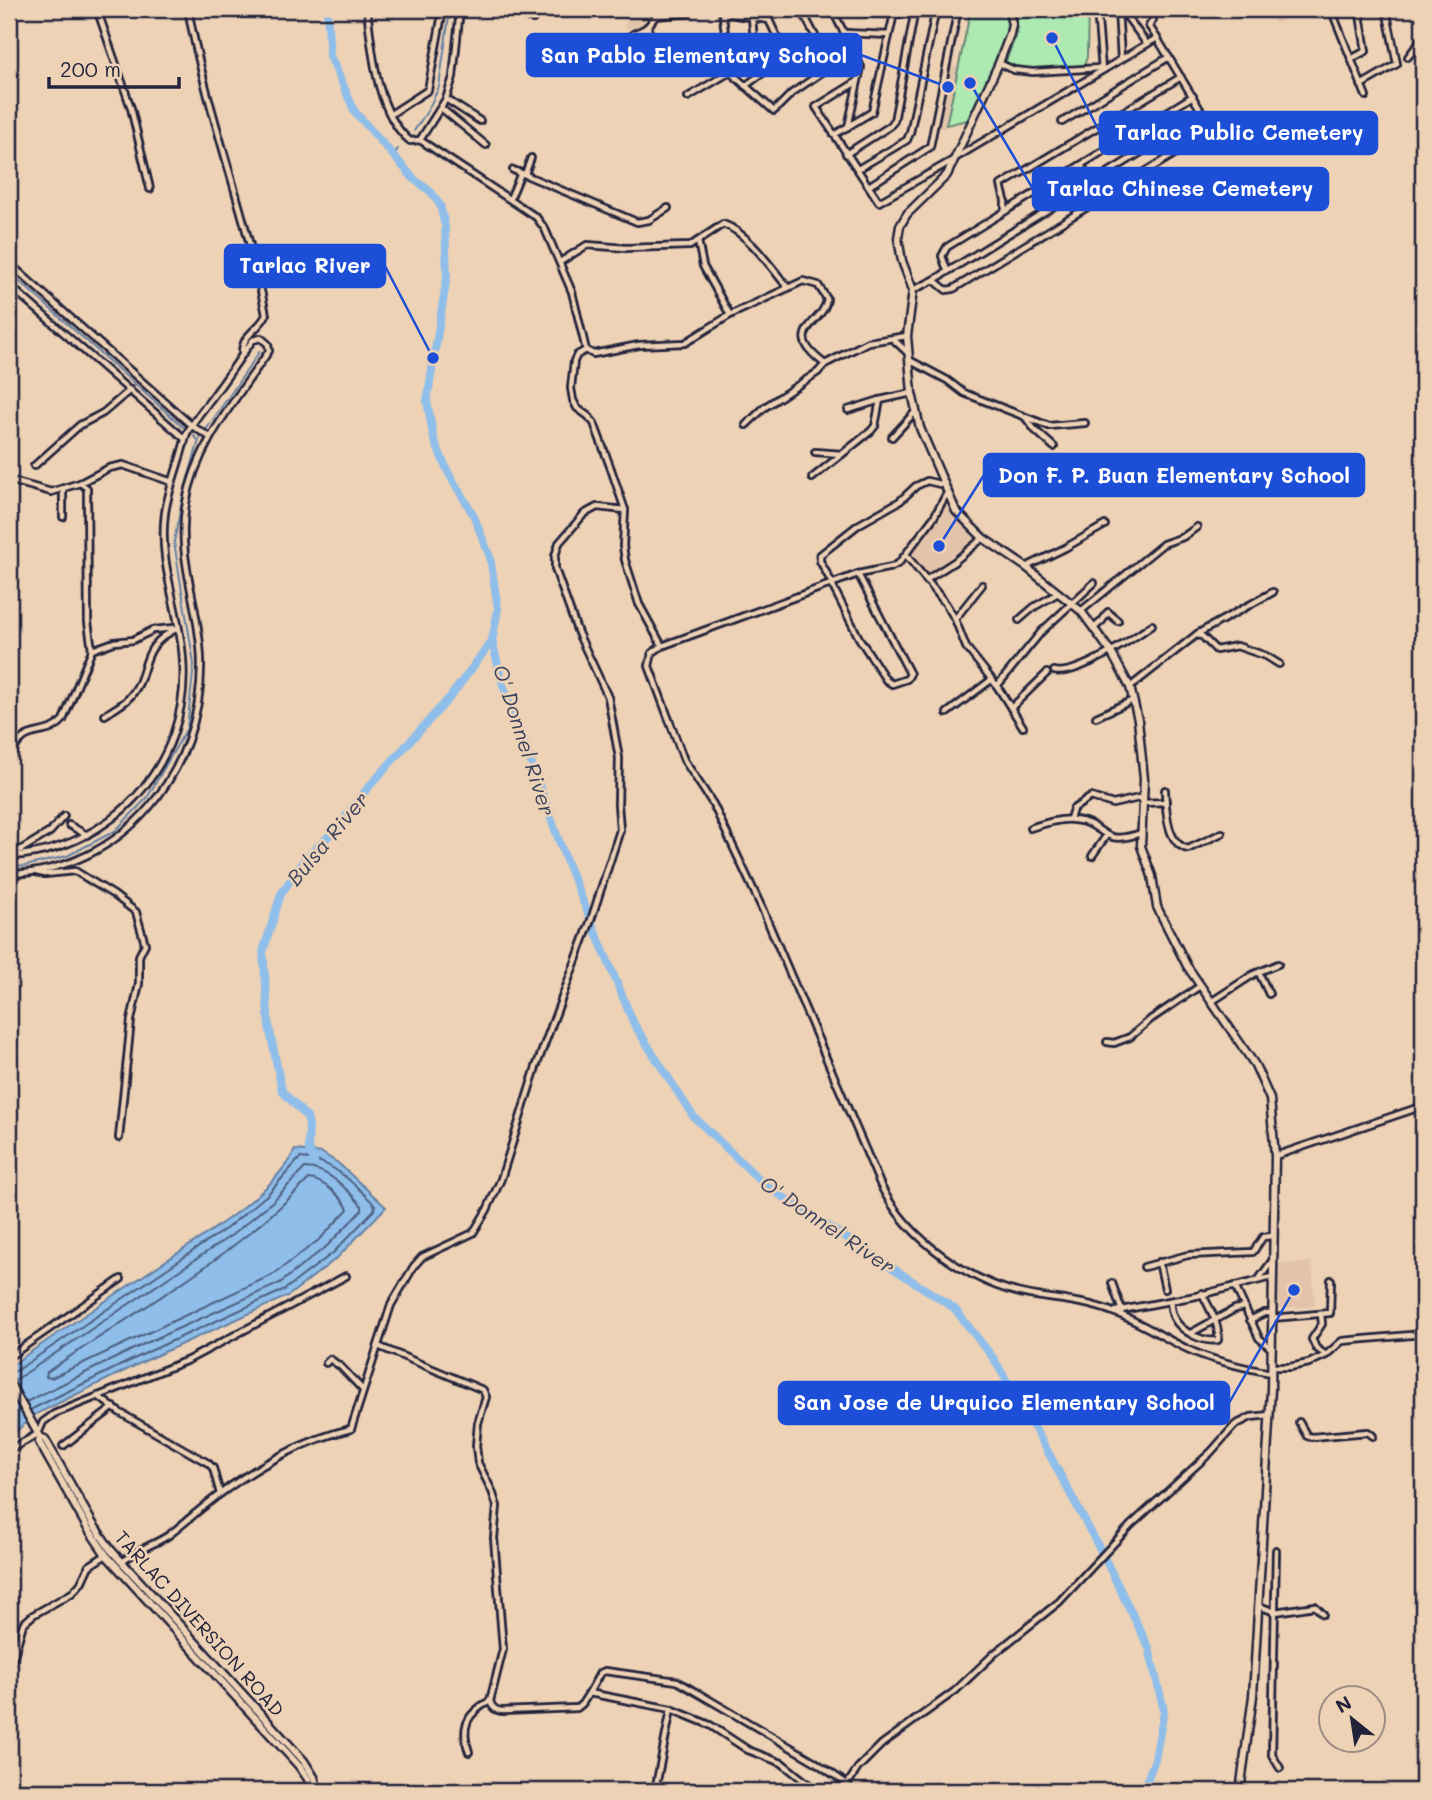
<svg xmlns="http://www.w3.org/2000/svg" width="1432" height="1800" font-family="Mali,sans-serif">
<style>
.built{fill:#e3c4aa}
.green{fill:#aceab1;stroke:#678676;stroke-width:2}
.water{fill:#8fbeea;stroke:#6380a4;stroke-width:2}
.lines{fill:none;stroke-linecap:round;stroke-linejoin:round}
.shore{stroke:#4e6081;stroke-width:2}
.stream{stroke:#6380a4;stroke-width:2}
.river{stroke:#8fbeea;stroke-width:8}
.street-casing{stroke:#22223b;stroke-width:10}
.secondary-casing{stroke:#22223b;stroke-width:11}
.street{stroke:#eed2b5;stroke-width:4.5}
.secondary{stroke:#eed2b5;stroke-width:6}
.labels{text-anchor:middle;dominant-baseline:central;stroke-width:5;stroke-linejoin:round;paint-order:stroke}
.street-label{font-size:19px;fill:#22223b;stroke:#eed2b5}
.water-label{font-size:21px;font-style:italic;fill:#38415e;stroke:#eed2b5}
.leader{fill:none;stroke:#1d4ed8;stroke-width:2.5}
.callout-dot{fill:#1d4ed8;stroke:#eed2b5;stroke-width:2.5}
.callout{fill:#1d4ed8;stroke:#1d4ed8;stroke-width:2.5}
.callout-label{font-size:21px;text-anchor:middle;font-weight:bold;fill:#fff}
</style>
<rect width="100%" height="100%" fill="#eed2b5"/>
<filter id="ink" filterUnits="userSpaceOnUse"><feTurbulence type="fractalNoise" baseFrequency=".0143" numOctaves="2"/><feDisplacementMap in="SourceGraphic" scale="14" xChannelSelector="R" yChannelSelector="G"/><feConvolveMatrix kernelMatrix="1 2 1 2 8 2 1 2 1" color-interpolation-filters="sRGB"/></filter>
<g filter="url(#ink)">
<g class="built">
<path d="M636 9H686L658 11 650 15 643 25 633 28 623 27Z"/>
<path d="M1264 9H1299L1276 24Z"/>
<path d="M948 65 958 67 945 128H936Z"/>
<path d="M945 504 976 538 926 575 907 555Z"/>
<path d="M1312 1262 1315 1306 1273 1309 1274 1264Z"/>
<path d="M9 1611 24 1619 14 1645 9 1647Z"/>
</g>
<g class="green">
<path d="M971 9H1005C1010 22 1008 31 1004 45L968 120 946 125Z"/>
<path d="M1016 9H1088L1087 57 1083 68 1013 70 1004 66 1017 33Z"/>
</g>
<path class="water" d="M295 1150 322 1153 338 1163 386 1207 337 1258 288 1296 153 1357 34 1415 9 1438V1367C53 1336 98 1306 143 1276 188 1245 270 1200 295 1150Z"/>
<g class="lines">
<g class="shore">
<path d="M309 1179C323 1180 342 1197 348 1209L320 1239 274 1274 51 1378 46 1377 47 1372C136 1311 234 1257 309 1179Z"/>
<path d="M9 1372 16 1371 227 1228 267 1195 300 1158C332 1159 353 1183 375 1205L374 1210 333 1253 284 1290 150 1351 30 1410"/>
<path d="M14 1381 232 1235 273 1201 305 1168C328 1168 347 1189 362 1206V1210L327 1246 280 1283 146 1343 26 1402"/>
</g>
<g class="stream">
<path d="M414 131 428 110 439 87 450 9"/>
<path d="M393 155 398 149"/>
<path d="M9 272 183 427"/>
<path d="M193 435 198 440"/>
<path d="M9 867 25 866 67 856 115 831 147 798 187 728 194 664 174 542 183 496 199 440 260 351"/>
</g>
<g class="river">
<path d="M327 9 330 56 355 112 415 180 431 192 440 205 445 226 447 276 427 401 434 440 450 476 473 514 490 557 498 609 492 641 503 685 567 863 634 1024 693 1116 765 1185 954 1308 994 1359 1047 1450 1103 1555 1149 1648 1164 1711 1155 1759 1143 1791"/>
<path d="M314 1161 308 1147 309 1126 307 1117 282 1091 269 1026 263 952 281 894 304 860 338 827 366 790 451 696 492 641"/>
</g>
<g class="street-casing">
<g id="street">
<path d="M97 9 131 108 150 189"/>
<path d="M188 9C207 113 246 211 266 315 259 330 242 334 242 353"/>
<path d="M367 9C372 50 376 113 410 141L420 140 536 217 545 229 572 292 586 350 593 354 639 345 685 343 730 315 803 281 818 285 827 299C824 325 779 330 825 364L868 342 907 336"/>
<path d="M500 9 533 19"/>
<path d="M722 9 730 72 774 111 792 93 831 66 801 9"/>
<path d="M832 9 861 67 848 127"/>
<path d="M1097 9 1102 70"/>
<path d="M1118 9 1121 59"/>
<path d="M1331 9 1366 96"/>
<path d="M834 11C876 13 917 18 958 9"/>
<path d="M722 13 769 20 786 56 745 86"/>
<path d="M752 17 755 54"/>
<path d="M1153 20 1149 26 1157 38"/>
<path d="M648 27 654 65"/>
<path d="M846 33 889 35"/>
<path d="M1408 57 1423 37"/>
<path d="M1351 59 1366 51 1359 9"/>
<path d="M999 63 1014 70 1033 72 1101 68"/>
<path d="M653 65 625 47 624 45C633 28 639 35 648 26 651 23 653 19 656 16L689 13 691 9"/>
<path d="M858 81 816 107 879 202 953 160"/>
<path d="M1361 85 1397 64 1386 9"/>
<path d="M688 97 730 72"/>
<path d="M446 99 480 121"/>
<path d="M441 108 486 145"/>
<path d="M391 114 428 90 443 9"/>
<path d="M1062 122 1169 57"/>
<path d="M834 135 872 112 895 9"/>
<path d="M420 140 446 99 453 77 460 9"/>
<path d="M846 154 890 126 894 121 914 15"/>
<path d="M957 157 1147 44 1121 9"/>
<path d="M1081 165 1092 182"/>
<path d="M858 169 907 140 910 133 935 14"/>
<path d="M513 170 521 173"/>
<path d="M525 174 531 158"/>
<path d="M869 186 930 147 958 9"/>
<path d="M1085 187 1095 203"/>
<path d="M510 199 521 173 637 222 649 220 668 208"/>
<path d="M1005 211V200L1001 185 1181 77"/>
<path d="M698 241 703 266 730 315"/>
<path d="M560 262 587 245 626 248 690 246 723 224C747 232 772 268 788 288"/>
<path d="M9 263 192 426 210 437"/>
<path d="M947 270 942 256 947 247 1193 96"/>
<path d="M934 280 946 290 953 289 1209 133 1210 128 1203 114"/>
<path d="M9 285 185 439"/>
<path d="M913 290 934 280 1203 114 1157 38 1147 44"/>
<path d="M893 339 907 352"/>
<path d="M586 350 577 355 574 361 571 388 573 400 577 408 588 416 594 423 611 469 625 510 623 546 625 560 639 604 662 646"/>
<path d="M911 361 947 380 964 393 1049 426 1085 423"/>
<path d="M848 410 880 400"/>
<path d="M1025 417 1035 430 1054 447"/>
<path d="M746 425 765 407 818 372 825 364"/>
<path d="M892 437 915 412"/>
<path d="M815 452 842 454"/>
<path d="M34 466 80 425 103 413 130 390"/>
<path d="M812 478 871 431 875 426 880 400 912 393"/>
<path d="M9 480 51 492 80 483 109 468 123 465 172 482"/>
<path d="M947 493 934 517 899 563 892 567 858 574 662 646 652 653 649 666 684 760 713 804 761 906 881 1186C907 1239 972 1285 1030 1295 1059 1300 1085 1301 1113 1312 1142 1322 1166 1340 1194 1352 1218 1362 1245 1368 1271 1373"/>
<path d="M63 517V489"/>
<path d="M906 555 946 604 955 619 966 647 997 686 1023 727"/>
<path d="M1026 567 1065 548 1105 525"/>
<path d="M926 580 954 562 983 538"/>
<path d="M832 585 859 638 886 680 892 684 907 679 910 674 858 574"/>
<path d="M833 585 820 561V555L858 525 900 501 916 486 927 481 944 485"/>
<path d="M1081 611 1163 544 1183 537 1197 527"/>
<path d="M955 619 982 585"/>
<path d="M1019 620 1034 607 1058 593"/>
<path d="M1094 628 1102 621 1108 612 1118 621"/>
<path d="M1197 634 1273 592"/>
<path d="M92 650 114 642 133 640 153 630 174 628"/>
<path d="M1054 671C1076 677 1134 638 1152 625"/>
<path d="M997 686 1042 631 1094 583"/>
<path d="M1130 687 1196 635 1202 636 1216 650 1237 646 1266 656 1279 664"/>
<path d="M1011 708 1047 673"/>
<path d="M947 713 991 680"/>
<path d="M105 715C112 710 122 705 128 699 153 673 135 648 178 628"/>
<path d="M1096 717 1133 700"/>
<path d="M10 759C24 720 43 742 63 720L92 650 88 622 87 488 80 483"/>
<path d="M1165 790C1166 809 1166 844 1188 849L1222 833"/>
<path d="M1143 803 1166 802"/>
<path d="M1070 819 1073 809 1091 797 1113 804 1143 797"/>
<path d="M69 825 87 835"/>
<path d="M1030 828C1043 824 1060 818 1074 820 1107 823 1098 848 1141 833"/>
<path d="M12 855 50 832 64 816"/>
<path d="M9 856C111 851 191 764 183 660 180 609 158 566 165 513 168 492 176 472 182 451 184 445 185 437 188 431 196 417 207 405 216 392 229 375 240 357 253 340L261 338 268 344 269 351C237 398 196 445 186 503 176 559 200 606 201 661 203 772 123 871 9 874"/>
<path d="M1092 856 1106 836"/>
<path d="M36 872 45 874 75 871 114 895 136 912 145 944 139 956V984L131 1020 119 1138"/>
<path d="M1259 973 1269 994"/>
<path d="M1211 1002 1254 974 1278 964"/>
<path d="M1107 1042 1114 1043 1130 1037 1151 1019 1200 986"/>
<path d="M1275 1156 1423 1106"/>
<path d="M1159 1262 1165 1289"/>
<path d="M1144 1267 1188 1255 1253 1252 1263 1237 1273 1236"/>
<path d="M1259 1279 1272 1261"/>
<path d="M1112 1283 1122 1311"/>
<path d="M1235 1286 1259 1338 1272 1349"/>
<path d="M1170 1301C1171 1307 1171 1313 1174 1318 1181 1332 1204 1343 1218 1340 1220 1324 1209 1308 1202 1293"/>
<path d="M1116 1311 1196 1296 1272 1277"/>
<path d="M1321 1314 1322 1324 1312 1339 1316 1348 1326 1355"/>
<path d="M1272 1318 1330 1313 1331 1280"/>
<path d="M1250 1320 1264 1313H1272"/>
<path d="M1191 1333 1235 1309 1244 1307"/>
<path d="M378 1346 483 1390 486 1397 478 1423 476 1446 478 1463 492 1491 497 1506 494 1538 503 1649 490 1701C492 1708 496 1711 503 1711L577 1708 582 1704 589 1693 671 1709 655 1791"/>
<path d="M9 1357 121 1279"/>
<path d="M326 1363 330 1359 341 1367 363 1390"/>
<path d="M1271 1367H1290L1309 1363 1326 1355 1342 1341 1423 1334"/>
<path d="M98 1396 119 1412 208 1463 213 1468 220 1494"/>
<path d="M1299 1422 1307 1436 1312 1437 1368 1432 1373 1436"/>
<path d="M63 1446 114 1407"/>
<path d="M9 1450 38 1434 43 1422 54 1414 188 1360 346 1276"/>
<path d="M1276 1550 1272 1755 1280 1768"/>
<path d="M122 1562C136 1550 154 1545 169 1535 186 1522 202 1507 220 1494 257 1466 306 1439 351 1429L391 1305 414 1266 422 1257 473 1233 487 1210 501 1179 536 1067 591 920 620 830 618 804 619 758 608 697 578 633 555 569V556L559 543 584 514 597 507 625 510"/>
<path d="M1259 1606 1275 1612 1315 1606 1323 1614"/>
<path d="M9 1673 23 1624 33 1615 72 1593 81 1583 89 1566 106 1555"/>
<path d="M589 1693 600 1673 605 1671 677 1681 814 1761 847 1784"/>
<path d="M671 1709 710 1725 748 1750 782 1763 817 1791"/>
<path d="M469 1752C460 1727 467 1713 490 1701"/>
<path d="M843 1791 858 1768 882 1744 955 1691 995 1653 1059 1602 1131 1525 1211 1452 1235 1425 1251 1417 1270 1415"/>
</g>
</g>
<g class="secondary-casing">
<g id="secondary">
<path d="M1008 9 1012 24 1010 34 999 63 947 175 907 214 900 226 898 238 902 261 913 290 907 336 912 393 920 428 956 511 983 538 1026 567 1081 611 1111 652 1130 687 1138 720 1144 779 1141 846 1152 876 1157 907 1187 966 1255 1065 1270 1099 1275 1156 1271 1389 1253 1696 1240 1791"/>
<path d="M9 1382 40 1437 45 1439 93 1524 111 1550 304 1761 314 1777 318 1791"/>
<path d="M40 1437 39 1442 87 1527 106 1555 299 1766 308 1779 311 1791"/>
</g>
</g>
<use href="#street" class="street"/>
<use href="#secondary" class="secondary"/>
</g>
</g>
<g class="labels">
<g class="street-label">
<text transform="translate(200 1623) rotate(48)">TARLAC DIVERSION ROAD</text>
</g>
<g class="water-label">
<text transform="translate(525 740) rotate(72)">O' Donnel River</text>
<text transform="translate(327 838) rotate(-50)">Bulsa River</text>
<text transform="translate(828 1224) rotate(34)">O' Donnel River</text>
</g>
</g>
<path class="leader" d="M948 87L861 55M1052 38L1100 133M970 83L1033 189M433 358L385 266M939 546L984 475M1294 1290L1229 1403"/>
<g class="callout-dot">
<circle cx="948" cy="87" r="7"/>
<circle cx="1052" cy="38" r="7"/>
<circle cx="970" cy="83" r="7"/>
<circle cx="433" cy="358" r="7"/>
<circle cx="939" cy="546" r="7"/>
<circle cx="1294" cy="1290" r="7"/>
</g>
<g class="callout">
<rect x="527" y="34" width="334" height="42" rx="7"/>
<rect x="1100" y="112" width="277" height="42" rx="7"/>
<rect x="1033" y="168" width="295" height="42" rx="7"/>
<rect x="225" y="245" width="160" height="42" rx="7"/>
<rect x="984" y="454" width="380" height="42" rx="7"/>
<rect x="779" y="1382" width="450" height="42" rx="7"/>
</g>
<g class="callout-label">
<text x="694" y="63">San Pablo Elementary School</text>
<text x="1239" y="140">Tarlac Public Cemetery</text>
<text x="1180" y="196">Tarlac Chinese Cemetery</text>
<text x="305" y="273">Tarlac River</text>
<text x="1174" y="483">Don F. P. Buan Elementary School</text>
<text x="1004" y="1410">San Jose de Urquico Elementary School</text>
</g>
<rect width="1432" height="1800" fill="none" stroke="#eed2b5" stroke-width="35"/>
<rect x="18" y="18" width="1397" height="1765" fill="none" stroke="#22223b" stroke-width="2.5" filter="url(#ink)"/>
<g transform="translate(1352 1719) rotate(330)"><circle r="33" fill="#eed2b5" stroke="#9c8c84" stroke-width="2"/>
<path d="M0-5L12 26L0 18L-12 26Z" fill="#22223b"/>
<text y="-10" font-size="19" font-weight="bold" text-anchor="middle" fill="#22223b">N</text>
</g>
<path d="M49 77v10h130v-10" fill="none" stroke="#22223b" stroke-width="3.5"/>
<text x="60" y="77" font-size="21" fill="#22223b" stroke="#eed2b5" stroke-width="5" paint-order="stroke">200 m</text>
</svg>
